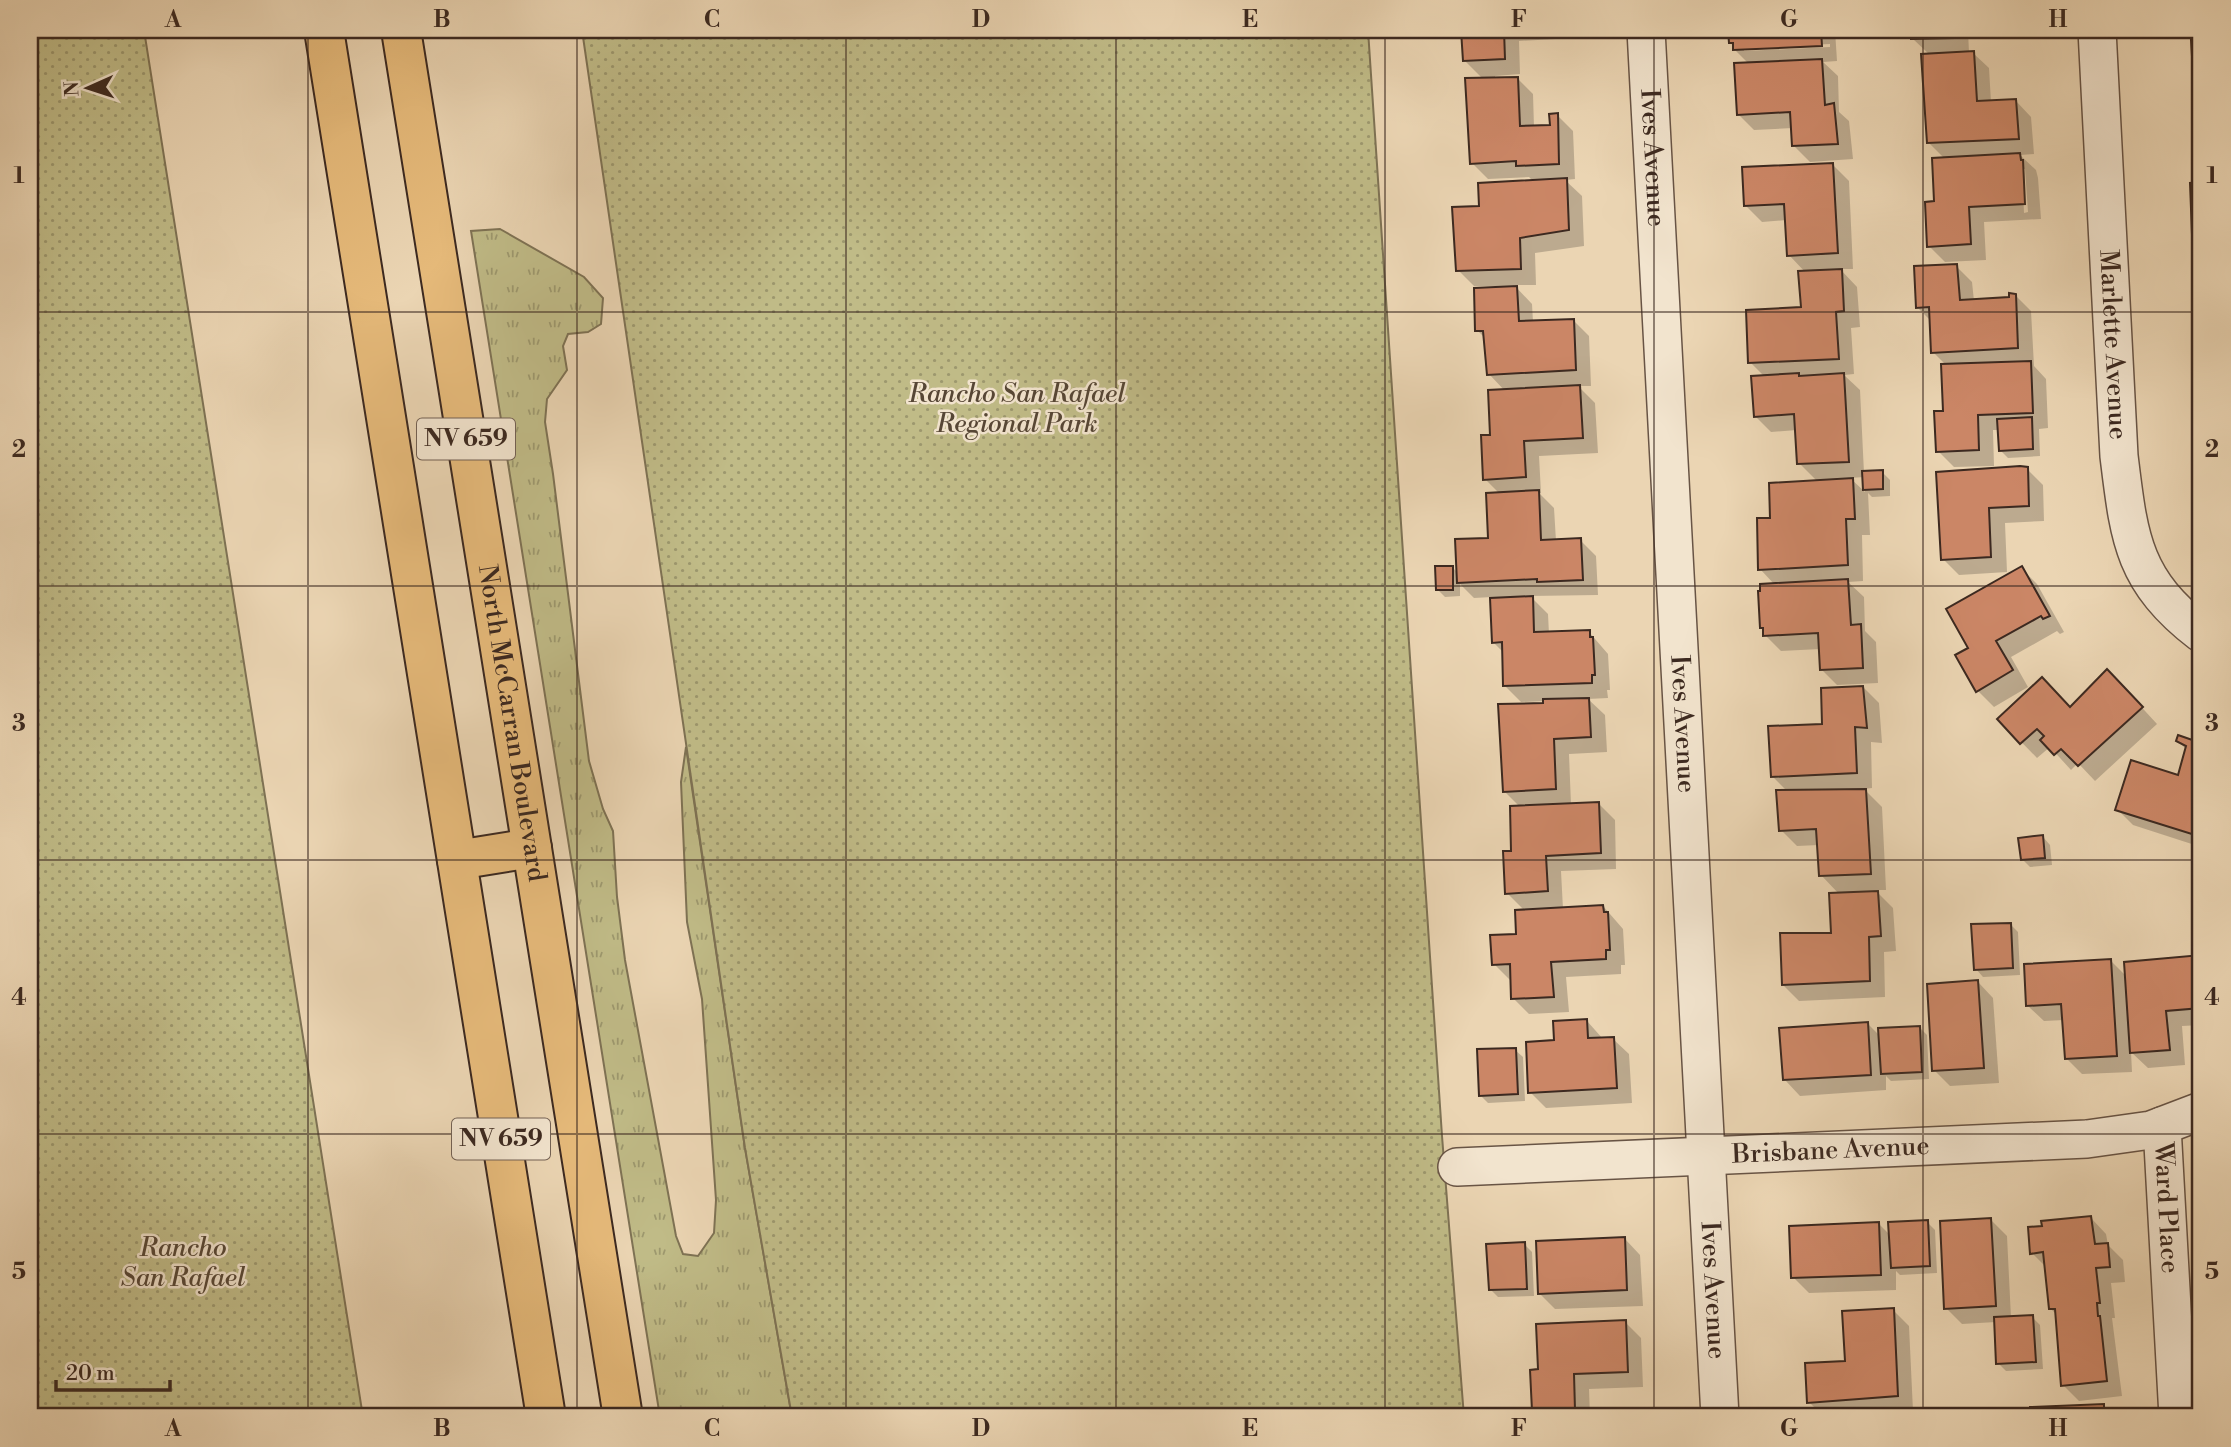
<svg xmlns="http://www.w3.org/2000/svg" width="2231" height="1447" font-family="'Libre Bodoni',serif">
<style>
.grass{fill:url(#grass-tufts);stroke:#7e7254;stroke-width:2}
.park{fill:url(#park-dots);stroke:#7e7254;stroke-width:2}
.shadow{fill:#0003;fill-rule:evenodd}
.building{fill:#cb8666;stroke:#3c2920;stroke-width:2}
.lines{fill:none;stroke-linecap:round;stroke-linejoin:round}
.minor-casing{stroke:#685445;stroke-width:40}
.major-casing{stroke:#3c2920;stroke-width:42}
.minor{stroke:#f2e4ce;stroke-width:37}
.major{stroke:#e6ba7a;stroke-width:38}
.grid{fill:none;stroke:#3c2920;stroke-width:2;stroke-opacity:0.55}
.labels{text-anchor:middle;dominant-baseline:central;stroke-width:5;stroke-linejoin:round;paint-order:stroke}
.shield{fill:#f2e4ce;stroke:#736154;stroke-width:2}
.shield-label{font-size:24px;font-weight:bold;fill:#3c2920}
.street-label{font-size:26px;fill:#3c2920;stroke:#f2e4ce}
.park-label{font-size:26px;font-style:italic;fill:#564635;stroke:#f2e4ce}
.neatline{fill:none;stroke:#3c2920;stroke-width:2.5}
.grid-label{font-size:23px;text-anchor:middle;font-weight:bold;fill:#3c2920}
</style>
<defs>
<pattern id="grass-tufts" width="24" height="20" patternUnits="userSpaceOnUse" patternTransform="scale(1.75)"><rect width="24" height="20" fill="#c0bb87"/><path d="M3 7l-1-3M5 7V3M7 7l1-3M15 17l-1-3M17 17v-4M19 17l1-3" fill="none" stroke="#9d986e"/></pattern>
<pattern id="park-dots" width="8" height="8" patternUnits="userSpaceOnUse" patternTransform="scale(1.75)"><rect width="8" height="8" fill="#c0bb87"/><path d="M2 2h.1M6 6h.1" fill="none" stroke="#9d986e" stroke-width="1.8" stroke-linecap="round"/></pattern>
</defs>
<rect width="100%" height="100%" fill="#ebd5b3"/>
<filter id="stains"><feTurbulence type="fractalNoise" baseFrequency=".00286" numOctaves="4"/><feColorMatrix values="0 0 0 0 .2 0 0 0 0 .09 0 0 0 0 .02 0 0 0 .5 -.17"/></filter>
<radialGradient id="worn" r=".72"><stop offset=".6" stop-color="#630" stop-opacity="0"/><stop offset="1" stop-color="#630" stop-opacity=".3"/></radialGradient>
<path class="grass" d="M500 229 584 277 603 298 601 324 588 332 568 334 563 346 567 370 547 399 545 422 553 474 589 761 603 809 613 831 617 897 625 960 676 1236 683 1254 698 1256 714 1233 716 1200 702 999 687 922 681 782 686 747 745 1148 792 1417H660L471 231Z"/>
<g class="park">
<path d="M30 30H144L363 1417H30Z"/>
<path d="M582 30H1368L1442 1136 1464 1417H792L745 1148Z"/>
</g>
<g class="shadow">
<path d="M1463 30H1573L1574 38 1519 41 1520 74 1495 76V79L1517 78 1533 94 1534 127H1552L1557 115 1573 131 1575 179 1565 180 1582 196 1584 246 1535 253 1536 285H1514L1532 304 1533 322 1573 320 1589 336 1591 386H1578L1595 403 1598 453 1539 456 1541 493H1539L1554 508 1556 541 1580 540 1596 556 1598 595 1530 596 1548 614 1549 634 1589 632 1608 654 1610 690H1607L1608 698 1588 699 1605 715 1607 752 1569 754 1571 805 1599 804 1615 820 1616 869 1561 871 1563 909 1603 906 1623 929 1625 965H1621V974L1566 977 1569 1012 1529 1014 1513 998 1512 980H1510L1494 964 1518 936 1525 911 1507 893 1520 807 1504 791 1545 705V701L1521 702 1505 686 1504 653 1493 642 1492 597 1474 598 1460 584V596L1445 597 1437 589 1452 567 1458 573 1490 540 1500 494 1485 479 1492 436 1505 391 1489 374 1486 339 1477 330 1495 286H1474L1458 270 1534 182 1529 177 1488 179 1472 163 1484 80 1465 61Z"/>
<path d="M1730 30H1835L1837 61 1823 62 1838 76 1839 112 1849 121 1853 159 1810 162 1794 146 1793 128 1754 130 1738 114 1749 64 1734 49 1731 43ZM1830 44V47L1744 51V48Z"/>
<path d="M1913 30H1968L1969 53H1973L1989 68 1991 102 2016 101 2031 117 2034 154 2020 155 2036 170 2038 178 2041 219 1984 222 1986 260 1945 262 1929 246 1945 159 1928 142 1930 55 1913 39ZM2022 169H2025L2028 212 2024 213Z"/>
<path d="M2184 30H2201V94L2195 88 2196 42Z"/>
<path d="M1833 165 1849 181 1853 269H1840L1857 287 1860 327 1851 328 1854 374 1844 375 1860 390 1864 473 1882 472 1890 480V496L1872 497 1868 493 1870 535H1862L1863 581 1848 582 1864 597 1865 631 1876 642 1878 683 1837 685 1821 669 1820 649 1781 651 1765 635 1762 628 1775 585 1760 569 1772 519 1818 482 1799 463 1797 430 1771 432 1755 416 1765 377 1750 362 1802 309 1806 273 1789 255 1787 220 1762 222 1746 206ZM1864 477 1865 492 1850 478Z"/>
<path d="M2191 184H2201V241L2194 234Z"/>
<path d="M1956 266 1972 282 1974 301 2011 298 2015 295 2031 311 2034 366 2046 379 2048 428 2039 429 2040 456 2008 458 2000 450 1999 430H1993L1994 466 1954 467 1938 451 1945 413 1947 366 1933 352 1931 321 1917 307Z"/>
<path d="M2027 469 2043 485 2044 521 2005 523 2007 572 1959 575 1943 559 1938 473Z"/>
<path d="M2021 568 2037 584 2064 632 2060 634 2057 631 2011 657 2028 687 1994 707 1978 691 1971 648Z"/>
<path d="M1863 687 1879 703 1882 743 1871 742 1872 788 1864 789 1882 807 1886 890H1875L1893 908 1896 951 1884 952 1885 997 1799 1001 1783 985 1833 935 1839 894 1821 875 1819 845 1797 846 1781 830 1788 792 1772 776Z"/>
<path d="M2123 687 2157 724 2095 781 2078 763 2071 770 2050 747 2037 758 1999 719 2071 709Z"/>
<path d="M2179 737 2201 745V847L2133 825 2117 809 2179 778 2187 750 2178 741Z"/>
<path d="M2043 837 2050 845 2052 865 2030 867 2022 859Z"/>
<path d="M2011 925 2018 932 2020 975 1983 977 1976 969Z"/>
<path d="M2201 957V1025L2182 1026 2185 1065 2148 1068 2131 1052 2132 1072 2082 1074 2066 1058 2064 1020 2044 1021 2028 1006 2111 961 2127 977 2126 963Z"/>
<path d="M1978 982 1993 998 1999 1083 1950 1086 1934 1070Z"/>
<path d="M1587 1021 1603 1039H1613L1629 1054 1632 1103 1546 1108 1530 1092 1556 1042Z"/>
<path d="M1868 1024 1881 1037 1919 1027 1927 1035 1929 1079 1891 1081 1886 1076V1090L1800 1096 1785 1080Z"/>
<path d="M1515 1050 1523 1057 1525 1101 1488 1103 1480 1095Z"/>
<path d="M2091 1218 2106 1234 2108 1245 2123 1260 2125 1282 2111 1283 2115 1318H2112L2122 1396 2079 1401 2063 1385 2057 1315 2051 1309 2046 1267 2032 1253Z"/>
<path d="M1991 1220 2007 1236 2011 1318 2032 1317 2040 1325 2043 1369 2006 1371 1998 1363 1996 1322 1962 1324 1946 1308Z"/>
<path d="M1927 1222 1935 1230 1937 1273 1900 1275 1896 1271V1290L1809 1293 1793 1277 1879 1224 1891 1236Z"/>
<path d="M1625 1239 1640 1255 1643 1306 1555 1309 1539 1293Z"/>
<path d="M1524 1244 1532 1252 1534 1296 1498 1297 1490 1289Z"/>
<path d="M1893 1310 1909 1326 1913 1411 1824 1417 1809 1402Z"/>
<path d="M1625 1322 1641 1338 1643 1387 1589 1389 1590 1417H1540L1534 1411 1540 1371Z"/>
<path d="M2103 1405 2115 1417H1993V1412L2026 1410 2032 1416Z"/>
</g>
<g class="building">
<path d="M1461 30H1504L1505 59 1463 61Z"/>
<path d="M1728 30H1821L1822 46 1733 50V43H1729Z"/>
<path d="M1911 30H1954V38L1911 39Z"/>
<path d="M2191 40H2201L2200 89H2194Z"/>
<path d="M1974 51 1977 101 2016 99 2019 139 1927 143 1921 54Z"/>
<path d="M1822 59 1825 105 1834 103 1838 144 1792 146 1790 112 1737 115 1734 63Z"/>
<path d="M1518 77 1520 126 1550 125 1549 114 1558 113 1559 164 1516 166V161L1470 164 1465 78Z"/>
<path d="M2020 153 2021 160H2023L2025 204 1969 207 1971 244 1927 247 1925 202 1934 201 1932 158Z"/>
<path d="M1833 163 1838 253 1787 256 1784 204 1744 206 1742 167Z"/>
<path d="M1567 178 1569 230 1520 238 1521 269 1456 271 1452 207 1479 206 1478 183Z"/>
<path d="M2201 182V234L2192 235 2190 183Z"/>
<path d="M1957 264 1960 300 2009 297V293L2016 294 2018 348 1931 353 1929 307 1916 308 1914 266Z"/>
<path d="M1842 269 1844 311 1836 312 1839 359 1748 363 1746 310 1801 307 1798 271Z"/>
<path d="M1517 286 1519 321 1574 319 1576 370 1487 375 1483 331H1475L1474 288Z"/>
<path d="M2031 361 2033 413 1978 415 1979 450 1936 452 1934 411H1943L1941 364Z"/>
<path d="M1799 373V376L1844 373 1849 462 1797 464 1794 414 1754 417 1751 376Z"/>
<path d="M1580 385 1583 438 1524 441 1526 477 1483 480 1481 435H1490L1488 390Z"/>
<path d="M2201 394V446L2200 438H2198V401H2201Z"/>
<path d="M2032 417 2033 449 1999 451 1997 419Z"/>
<path d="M2020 466 2028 467 2029 506 1989 508 1991 557 1941 560 1936 472Z"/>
<path d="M1883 470V489L1863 490 1862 471Z"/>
<path d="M1853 478 1855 519H1846L1848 565 1758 570 1757 518H1770L1769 483Z"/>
<path d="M1539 490 1541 540 1581 538 1583 580 1537 582V579L1457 583 1455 539 1488 538 1486 493Z"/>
<path d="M1435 566H1453V590H1436Z"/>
<path d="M2022 566 2050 616 2043 619 2041 616 1996 641 2013 670 1976 692 1955 655 1968 648 1946 609Z"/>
<path d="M1848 579 1851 625 1861 624 1863 668 1820 670 1818 633 1763 636V628H1760L1758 591H1760V584Z"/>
<path d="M1533 596 1534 632 1590 630V637H1593L1595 675H1592V683L1503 686 1502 642 1492 643 1490 598Z"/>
<path d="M2107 669 2143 707 2078 766 2061 749 2054 755 2040 740 2044 736 2037 729 2020 744 1997 719 2042 677 2070 707Z"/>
<path d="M1863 686 1867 728 1855 727 1857 773 1771 777 1768 726 1822 724 1821 688Z"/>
<path d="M1589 698 1591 737 1554 739 1556 789 1503 792 1498 704 1543 703V699Z"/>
<path d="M2178 735 2201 743V814L2195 835 2115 810 2131 760 2178 775 2186 746 2176 741Z"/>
<path d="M1866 789 1871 874 1819 876 1816 829 1779 831 1776 790Z"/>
<path d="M1599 802 1601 853 1546 856 1548 891 1505 894 1503 851H1511L1510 806Z"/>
<path d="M2043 835 2045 858 2021 860 2018 838Z"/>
<path d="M1878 891 1881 936 1869 937 1870 981 1782 985 1780 933H1831L1829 893Z"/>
<path d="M1603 905 1604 912H1608L1610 950H1606V959L1551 962 1554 997 1511 999 1510 964 1492 965 1490 935 1516 934 1515 910Z"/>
<path d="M2011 923 2013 968 1974 970 1971 924Z"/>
<path d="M2201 955V1008L2166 1011 2170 1050 2130 1053 2124 962Z"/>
<path d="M2111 959 2117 1056 2065 1059 2061 1004 2026 1006 2024 964Z"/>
<path d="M1978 980 1984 1068 1932 1071 1927 984Z"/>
<path d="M1587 1019 1588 1038 1614 1037 1617 1088 1528 1093 1526 1042 1554 1040 1553 1021Z"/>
<path d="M1868 1022 1871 1075 1783 1080 1779 1028Z"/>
<path d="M1920 1026 1922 1072 1881 1074 1878 1028Z"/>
<path d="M1516 1048 1518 1094 1479 1096 1477 1049Z"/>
<path d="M2091 1216 2095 1244 2108 1243 2110 1267 2096 1268 2100 1303H2097L2098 1316H2100L2107 1381 2061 1386 2055 1309H2049L2043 1252 2030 1254 2028 1227 2042 1226 2041 1221Z"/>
<path d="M1991 1218 1996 1306 1944 1309 1940 1221Z"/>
<path d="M1928 1220 1930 1266 1891 1268 1888 1222Z"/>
<path d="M1879 1222 1881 1275 1791 1278 1789 1226Z"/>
<path d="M1625 1237 1627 1290 1538 1294 1536 1241Z"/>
<path d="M1525 1242 1527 1289 1489 1290 1486 1244Z"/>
<path d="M1894 1308 1898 1396 1807 1403 1805 1363 1845 1361 1842 1311Z"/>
<path d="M2033 1315 2036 1362 1996 1364 1994 1317Z"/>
<path d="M1626 1320 1628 1372 1574 1374 1575 1410 1532 1411 1530 1370 1538 1369 1536 1324Z"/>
<path d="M2104 1404V1417H2030V1407Z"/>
<path d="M2027 1409V1417H1992L1991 1410Z"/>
</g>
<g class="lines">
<g class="minor-casing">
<g id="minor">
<path id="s1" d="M1646 30 1720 1417"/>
<path id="s2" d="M2097 30 2119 456C2129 537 2132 580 2201 633"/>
<path id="s3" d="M2162 1126 2178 1417"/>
<path id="s4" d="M1457 1167 2087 1139 2151 1130 2201 1111"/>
</g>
</g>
<g class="major-casing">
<g id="major">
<path d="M324 30 546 1417"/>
<path id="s5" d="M401 30 623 1417"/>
<path d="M457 860 532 848"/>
</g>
</g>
<use href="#minor" class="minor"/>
<use href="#major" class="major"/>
</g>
<path class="grid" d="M308 30V1417M577 30V1417M846 30V1417M1116 30V1417M1385 30V1417M1654 30V1417M1923 30V1417M30 312H2201M30 586H2201M30 860H2201M30 1134H2201"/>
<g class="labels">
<g class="shield">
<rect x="417" y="418.5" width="98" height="41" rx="5"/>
<rect x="452" y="1118.5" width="98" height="41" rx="5"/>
</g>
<g class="shield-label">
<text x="466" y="439">NV 659</text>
<text x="501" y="1139">NV 659</text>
</g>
<g class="street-label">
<text stroke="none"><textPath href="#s1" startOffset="128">Ives Avenue</textPath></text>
<text stroke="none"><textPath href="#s2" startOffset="315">Marlette Avenue</textPath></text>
<text stroke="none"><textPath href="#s1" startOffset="695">Ives Avenue</textPath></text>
<text stroke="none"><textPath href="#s5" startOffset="702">North McCarran Boulevard</textPath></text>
<text stroke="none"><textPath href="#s4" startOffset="374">Brisbane Avenue</textPath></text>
<text stroke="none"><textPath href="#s3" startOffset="82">Ward Place</textPath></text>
<text stroke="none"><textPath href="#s1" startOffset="1262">Ives Avenue</textPath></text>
</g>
<g class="park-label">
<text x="1017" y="394">Rancho San Rafael<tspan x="1017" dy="30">Regional Park</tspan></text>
<text x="183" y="1248">Rancho<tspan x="183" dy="30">San Rafael</tspan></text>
</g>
</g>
<rect width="2231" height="1447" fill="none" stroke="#ebd5b3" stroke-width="77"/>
<g transform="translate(88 88) rotate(267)" stroke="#f2e4ce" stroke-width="5" paint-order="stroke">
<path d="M0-5L12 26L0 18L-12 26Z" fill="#3c2920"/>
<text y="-10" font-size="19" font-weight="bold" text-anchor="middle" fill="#3c2920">N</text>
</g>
<path d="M56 1380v10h114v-10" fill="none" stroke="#3c2920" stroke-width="3.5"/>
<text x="66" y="1380" font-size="21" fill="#3c2920" stroke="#f2e4ce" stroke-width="5" paint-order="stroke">20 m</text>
<rect x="38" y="38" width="2154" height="1370" class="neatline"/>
<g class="grid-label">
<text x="173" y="27">A</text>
<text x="442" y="27">B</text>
<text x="712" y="27">C</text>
<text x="981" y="27">D</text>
<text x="1250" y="27">E</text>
<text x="1519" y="27">F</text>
<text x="1789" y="27">G</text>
<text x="2058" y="27">H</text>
<text x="19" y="183">1</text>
<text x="2212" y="183">1</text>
<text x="19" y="457">2</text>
<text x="2212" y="457">2</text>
<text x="19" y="731">3</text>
<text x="2212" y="731">3</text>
<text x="19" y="1005">4</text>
<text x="2212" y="1005">4</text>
<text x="19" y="1279">5</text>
<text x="2212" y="1279">5</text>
<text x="173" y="1436">A</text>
<text x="442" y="1436">B</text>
<text x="712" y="1436">C</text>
<text x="981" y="1436">D</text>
<text x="1250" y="1436">E</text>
<text x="1519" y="1436">F</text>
<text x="1789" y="1436">G</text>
<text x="2058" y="1436">H</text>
</g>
<rect width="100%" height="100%" filter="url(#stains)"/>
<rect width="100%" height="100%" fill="url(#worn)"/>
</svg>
